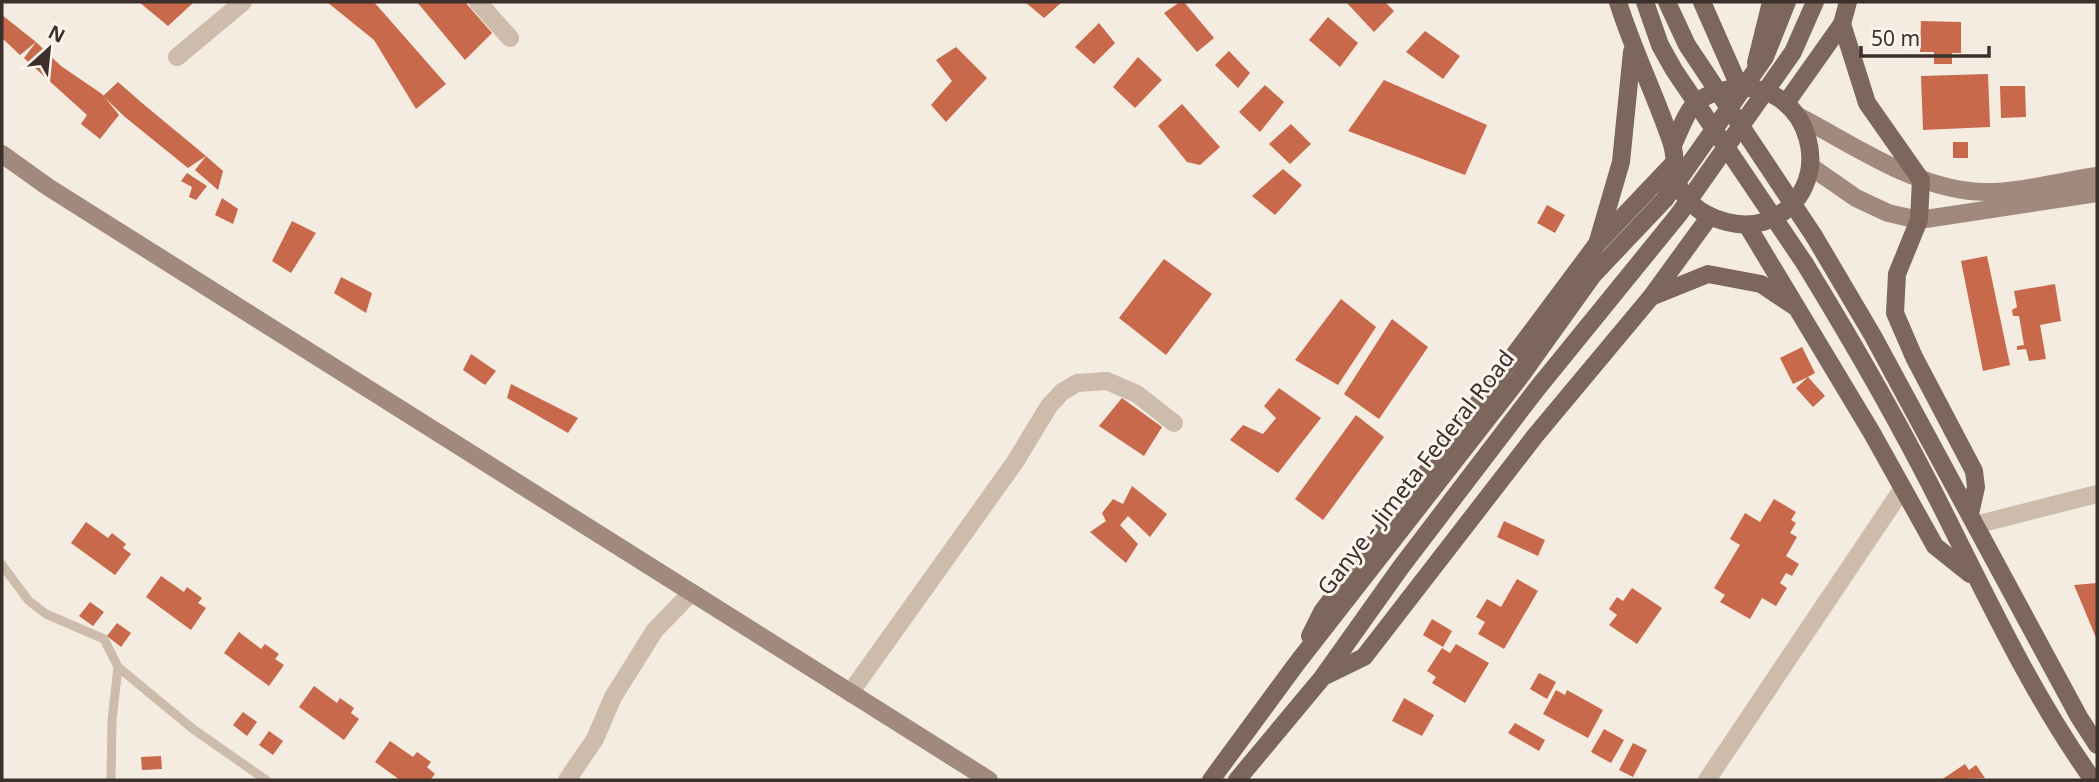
<svg xmlns="http://www.w3.org/2000/svg" width="2099" height="782" font-family="'Noto Sans',sans-serif">
<style>
.building{fill:#c8694b}
.lines{fill:none;stroke-linecap:round;stroke-linejoin:round}
.lane{stroke:#cdbbac;stroke-width:9}
.street{stroke:#cdbbac;stroke-width:18}
.secondary{stroke:#a18a7d;stroke-width:18}
.primary{stroke:#7d675c;stroke-width:18}
.primary-bridge{stroke:#7d675c;stroke-width:18}
.labels{text-anchor:middle;dominant-baseline:central;stroke-width:6;stroke-linejoin:round;paint-order:stroke}
.street-label{font-size:23px;fill:#3b302b;stroke:#fbf5ee}
</style>
<rect width="100%" height="100%" fill="#f4ebe1"/>
<g class="building">
<path d="M139 2H194L168 26Z"/>
<path d="M327 2H374L446 84 416 109 374 40Z"/>
<path d="M417 2H465L492 33 465 60Z"/>
<path d="M1025 2H1062L1044 18Z"/>
<path d="M1180 2H1184L1214 38 1197 52 1164 13Z"/>
<path d="M1346 2H1385L1394 11 1374 32Z"/>
<path d="M2 15 36 42 20 55 2 38Z"/>
<path d="M1328 17 1358 43 1340 67 1309 40Z"/>
<path d="M1921 21 1961 22V53H1952V64H1934V52H1920Z"/>
<path d="M1099 23 1115 43 1094 64 1075 47Z"/>
<path d="M1425 31 1460 56 1443 79 1406 52Z"/>
<path d="M36 42 61 66 102 94 119 115 100 139 81 124 87 115 24 58Z"/>
<path d="M956 47 987 78 946 122 931 105 952 81 936 60Z"/>
<path d="M1229 51 1250 73 1238 88 1215 65Z"/>
<path d="M1138 57 1162 80 1135 108 1113 87Z"/>
<path d="M1988 74 1990 127 1923 130 1921 76Z"/>
<path d="M1384 80 1487 125 1465 175 1348 131Z"/>
<path d="M118 82 142 103 206 156 188 168 125 117 103 96Z"/>
<path d="M1265 85 1284 102 1260 132 1239 112Z"/>
<path d="M2000 86H2025L2026 117 2001 118Z"/>
<path d="M1182 104 1220 147 1200 165 1187 162 1158 126Z"/>
<path d="M1291 124 1311 144 1290 164 1269 144Z"/>
<rect x="1953" y="142" width="15" height="16"/>
<path d="M206 156 223 171 218 190 195 170Z"/>
<path d="M1283 169 1302 185 1275 215 1252 196Z"/>
<path d="M187 173 207 186 196 200 189 197 192 187 181 181Z"/>
<path d="M222 198 238 209 233 224 215 215Z"/>
<path d="M1547 205 1565 215 1555 233 1537 223Z"/>
<path d="M292 221 316 233 291 273 272 261Z"/>
<path d="M1987 256 2010 365 1983 371 1961 261Z"/>
<path d="M1164 259 1212 294 1166 355 1119 318Z"/>
<path d="M341 277 372 293 366 313 334 293Z"/>
<path d="M2055 284 2061 321 2040 325 2046 359 2029 361 2026 349 2017 350V346L2024 345 2019 316H2013L2012 310 2017 307 2014 291Z"/>
<path d="M1341 299 1376 327 1338 385 1295 360Z"/>
<path d="M1392 319 1428 347 1379 419 1344 394Z"/>
<path d="M1802 347 1815 373 1808 377 1825 396 1813 407 1796 388 1808 377 1793 384 1780 358Z"/>
<path d="M471 354 496 371 485 385 463 370Z"/>
<path d="M511 384 578 418 568 433 507 398Z"/>
<path d="M1279 388 1321 418 1278 473 1230 440 1243 425 1263 434 1276 418 1264 406Z"/>
<path d="M1122 398 1162 427 1144 456 1099 426Z"/>
<path d="M1356 415 1384 437 1323 520 1295 499Z"/>
<path d="M1132 486 1167 514 1150 537 1128 516 1120 525 1138 544 1126 563 1090 532 1106 521 1102 513 1113 499 1123 504Z"/>
<path d="M1774 499 1796 512 1791 520 1796 523 1790 533 1797 537 1786 556 1799 564 1792 576 1786 573 1780 583 1787 588 1776 606 1762 598 1750 619 1720 602 1725 595 1714 588 1740 545 1730 539 1745 513 1760 522Z"/>
<path d="M1504 521 1545 540 1538 556 1497 537Z"/>
<path d="M86 522 108 538 112 533 126 544 123 548 131 554 115 575 71 543Z"/>
<path d="M161 576 184 592 187 587 202 598 198 603 206 608 191 630 146 597Z"/>
<path d="M1517 579 1538 591 1504 649 1478 634 1485 622 1476 617 1487 599 1501 607Z"/>
<path d="M2097 583V640L2074 585Z"/>
<path d="M1632 588 1662 608 1637 644 1609 625 1617 615 1609 609 1617 597 1623 601Z"/>
<path d="M90 602 104 612 93 626 79 616Z"/>
<path d="M1432 619 1452 631 1443 647 1423 635Z"/>
<path d="M117 623 131 633 121 647 107 636Z"/>
<path d="M239 632 261 649 265 644 279 654 275 659 284 665 269 686 224 653Z"/>
<path d="M1456 644 1489 663 1465 703 1432 683 1436 677 1427 671 1442 648 1450 653Z"/>
<path d="M1539 673 1556 682 1547 699 1530 689Z"/>
<path d="M314 686 337 703 340 698 354 708 351 713 359 719 344 740 299 707Z"/>
<path d="M1556 690 1565 695 1567 690 1603 710 1588 738 1543 714Z"/>
<path d="M1404 698 1434 715 1422 736 1392 721Z"/>
<path d="M243 712 257 722 247 736 233 725Z"/>
<path d="M1515 723 1545 740 1539 751 1508 733Z"/>
<path d="M1604 729 1624 740 1611 763 1591 752Z"/>
<path d="M269 731 283 741 273 755 259 745Z"/>
<path d="M390 741 413 757 417 752 431 762 427 767 435 774 430 780H400L375 762Z"/>
<path d="M1633 743 1647 750 1633 777 1619 770Z"/>
<path d="M161 756 162 769 142 770 141 757Z"/>
<path d="M1965 764 1969 770 1976 765 1985 778 1941 780Z"/>
</g>
<g class="lines">
<g class="lane">
<path d="M2 565 29 601 46 614 104 639 118 667 193 729 266 780"/>
<path d="M111 780 112 720 118 667"/>
</g>
<g class="street">
<path d="M478 2 510 38"/>
<path d="M177 57 243 2"/>
<path d="M1975 525 2097 494"/>
<path d="M850 693 1015 462 1049 406 1062 392 1077 383 1107 381 1137 394 1174 423"/>
<path d="M567 780 595 739 613 697 655 630 691 593"/>
<path d="M1707 780 1903 488"/>
</g>
<g class="secondary">
<path d="M1798 116C1856 146 1918 191 1986 192 2022 192 2061 181 2097 176"/>
<path d="M2 154 48 187 989 780"/>
<path d="M1810 166 1856 198 1888 213 1919 220 2097 193"/>
</g>
<g class="primary">
<path d="M1618 2C1633 50 1655 94 1671 141 1680 166 1667 181 1693 205 1710 220 1740 229 1763 222 1846 194 1811 70 1725 90 1714 92 1699 98 1692 107 1684 117 1679 133 1673 145"/>
<path d="M1702 2 1739 86"/>
<path d="M1842 24 1867 103 1921 180 1919 220 1897 274 1895 313 1914 357 1974 471 1976 487 1970 514"/>
<path d="M1756 63 1771 2"/>
<path d="M1786 103 1842 24 1848 2"/>
<path d="M1747 225 1872 433 1935 546 1970 574"/>
<path d="M1814 236 1873 336 2079 717 2097 745"/>
<path d="M1598 241 1621 162 1632 52"/>
<path d="M1805 264C1854 344 1901 426 1943 510 1989 602 2033 696 2093 780"/>
<path d="M1651 297 1708 274 1761 284 1794 306"/>
<path d="M1310 636 1322 612 1597 244 1672 165"/>
<path d="M1325 676 1364 657 1535 436 1651 297 1710 216"/>
<path d="M1211 780 1297 663 1520 377 1593 275 1665 199"/>
<path d="M1237 780 1322 678 1401 567 1536 390 1679 214"/>
</g>
<g class="primary-bridge">
<path d="M1645 2 1660 45 1674 70 1805 264"/>
<path d="M1667 2 1687 45 1814 236"/>
<path d="M1665 199 1765 57 1787 2"/>
<path d="M1679 214 1793 52 1815 2"/>
</g>
</g>
<g class="labels">
<g class="street-label">
<text transform="translate(1415 472) rotate(-52)">Ganye - Jimeta Federal Road</text>
</g>
</g>
<rect width="2099" height="782" fill="none" stroke="#3b302b" stroke-width="7"/>
<g transform="translate(49 49) rotate(27)" stroke="#fbf5ee" stroke-width="5" paint-order="stroke">
<path d="M0-5L12 26L0 18L-12 26Z" fill="#3b302b"/>
<text y="-10" font-size="19" font-weight="bold" text-anchor="middle" fill="#3b302b">N</text>
</g>
<path d="M1861 46v10h128v-10" fill="none" stroke="#3b302b" stroke-width="3.5"/>
<text x="1871" y="46" font-size="21" fill="#3b302b" stroke="#fbf5ee" stroke-width="5" paint-order="stroke">50 m</text>
</svg>
